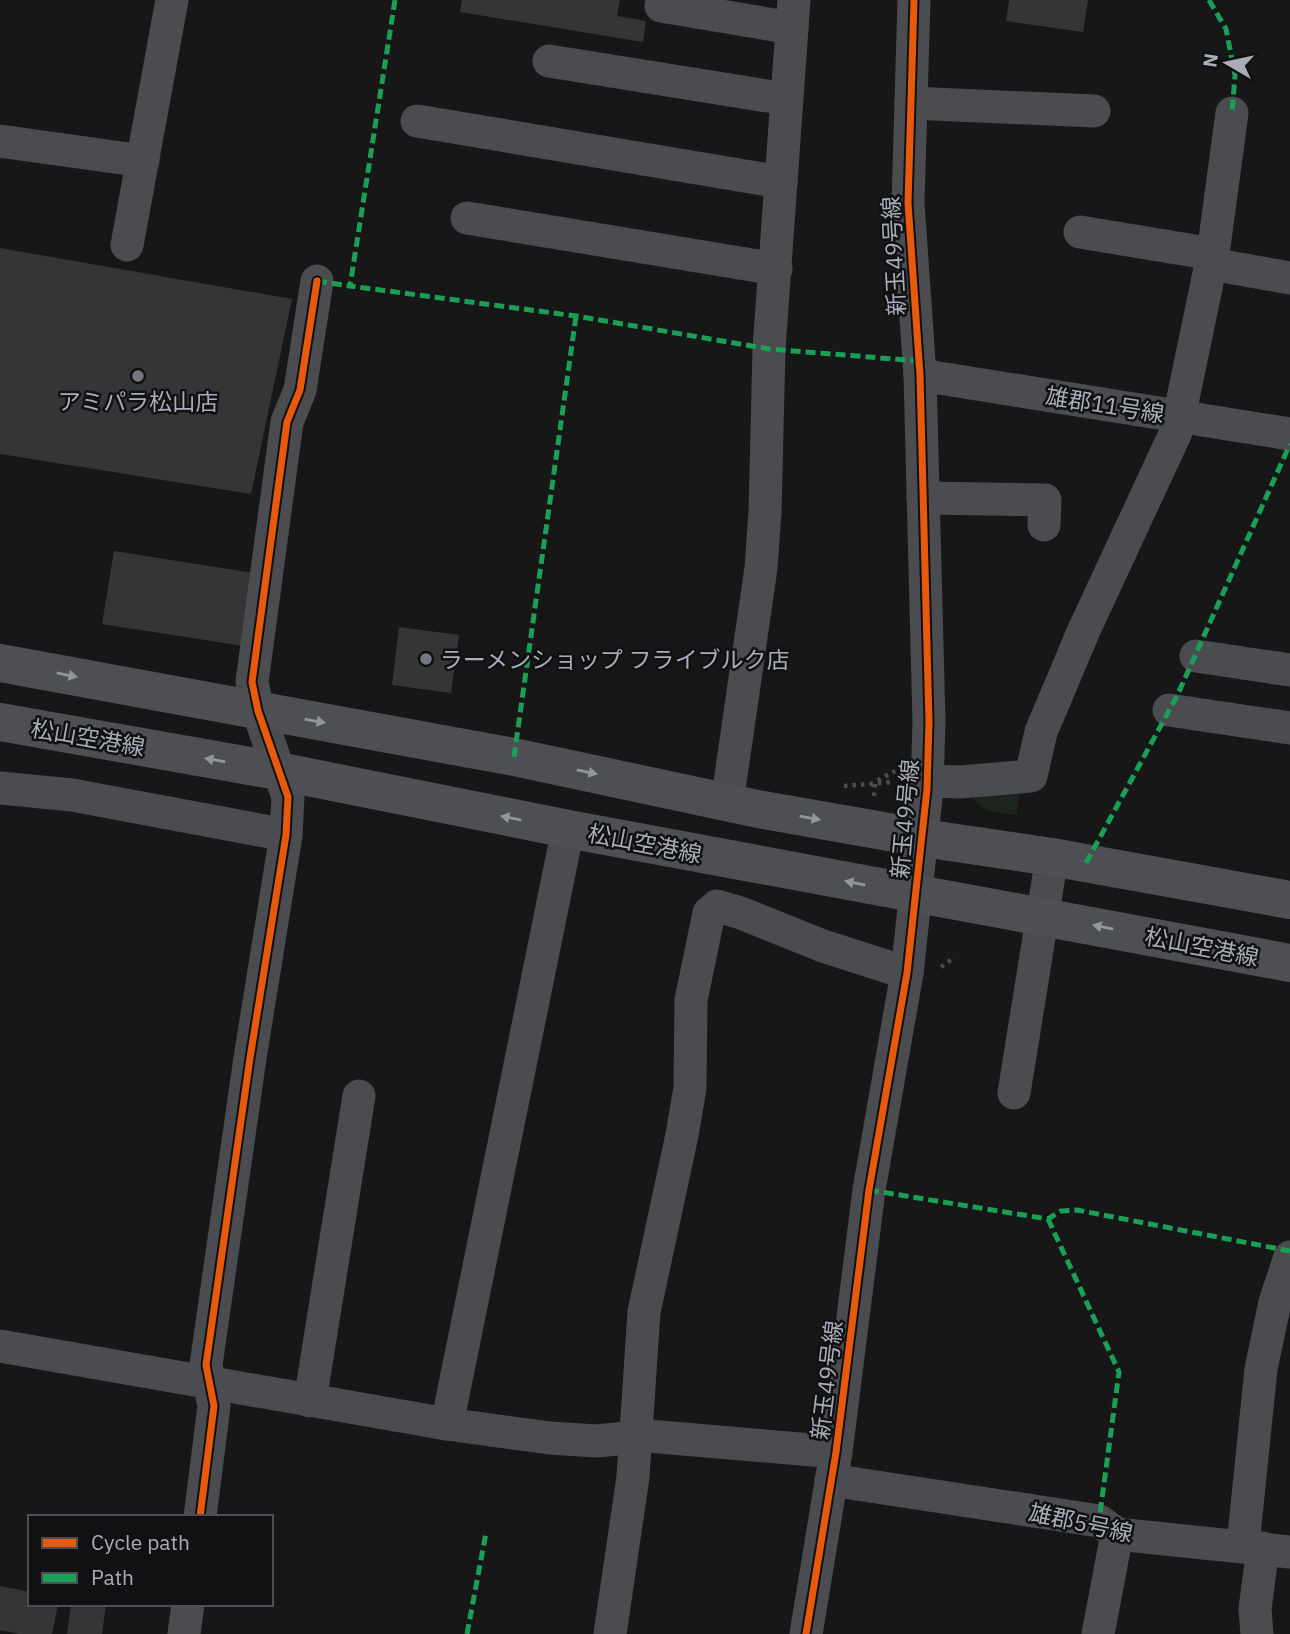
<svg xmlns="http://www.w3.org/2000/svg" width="1290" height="1634" font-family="'IBM Plex Sans','Noto Sans JP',sans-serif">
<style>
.green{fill:#1d241e}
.building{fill:#353536}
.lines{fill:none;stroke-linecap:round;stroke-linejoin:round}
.path{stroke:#4d4e52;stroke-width:4.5;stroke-dasharray:3.5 5;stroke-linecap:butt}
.minor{stroke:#4b4c50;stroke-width:33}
.primary{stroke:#4d4f52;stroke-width:38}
.quiet{stroke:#1a9f57;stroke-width:5;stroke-dasharray:10 5;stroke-linecap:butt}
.cycleway-casing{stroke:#111113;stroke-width:11}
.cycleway{stroke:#e8590c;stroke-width:7}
.oneway{fill:#91969e}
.poi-dot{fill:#757880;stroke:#111113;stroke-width:2.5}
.labels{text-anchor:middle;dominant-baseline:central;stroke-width:5;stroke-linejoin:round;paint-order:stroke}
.street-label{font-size:23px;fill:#a8adb8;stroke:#111113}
.poi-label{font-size:23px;fill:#a8adb8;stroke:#111113}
</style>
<rect width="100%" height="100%" fill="#171717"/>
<path class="green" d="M1020 786 1017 815C1001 812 976 813 973 794Z"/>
<g class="building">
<path d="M462 0H620L617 16 646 21 643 42 460 12Z"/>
<path d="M1009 0H1088L1083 32 1006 21Z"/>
<path d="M0 248 292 299 251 494 0 454Z"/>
<path d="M114 551 254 573 243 646 102 624Z"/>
<path d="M399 627 459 635 451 693 392 685Z"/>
<path d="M0 1586 30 1592V1604H58L52 1634H20L0 1630Z"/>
<path d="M71 1604H106L102 1634H67Z"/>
</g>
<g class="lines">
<g class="path">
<path d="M844 786 894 782"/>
<path d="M874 796 875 782 895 771"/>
<path d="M941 967 955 957"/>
</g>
<g class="minor">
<path d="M661 6 792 28"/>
<path d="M549 61 786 99"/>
<path d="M911 103 1094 111"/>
<path d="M417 121 781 182"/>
<path d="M0 141 143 161"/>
<path d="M467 218 776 269"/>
<path d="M1080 232 1213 254"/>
<path d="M127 245 172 0"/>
<path d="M1211 264 1290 278"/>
<path d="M920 375 1290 434"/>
<path d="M923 498 1045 500 1044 525"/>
<path d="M1196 656 1290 670"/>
<path d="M1169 710 1290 728"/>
<path d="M927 781 960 782 1031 776 1041 732 1084 630 1176 432 1213 254 1232 113"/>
<path d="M0 788 72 795 286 835"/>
<path d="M727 803 761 568 765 512 769 349 794 0"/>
<path d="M1014 1093 1052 857"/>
<path d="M0 1346 447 1424 550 1438 596 1441 648 1436 836 1452"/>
<path d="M310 1401 359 1096"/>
<path d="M447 1424 568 829"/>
<path d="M831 1480 1099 1521 1117 1534 1290 1552"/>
<path d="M200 1517 214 1406 206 1365 250 1058 286 835 288 797 258 711 252 682 287 422 300 390 317 281"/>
<path d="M1243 1545 1261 1369 1275 1302 1290 1257"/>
<path d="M184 1634 188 1604"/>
<path d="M610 1634 633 1477 644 1312 682 1135 690 1088 691 1000 709 913 717 906 741 913 823 946 907 973"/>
<path d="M806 1634 836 1452 869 1190 907 973 927 789 929 722 920 375 908 203 914 0"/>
<path d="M1098 1634 1117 1534"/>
<path d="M1257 1634 1255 1609 1263 1548"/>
</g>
<g class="primary">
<path d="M0 663 514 757 758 809 923 838 1052 857 1290 900"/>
<path d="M0 722 278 771 568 829 1290 963"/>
</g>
<g class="quiet">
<path d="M395 0 350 286 576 316 769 349 919 361"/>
<path d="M1209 0 1226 29 1235 75 1232 113"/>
<path d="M317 281 350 286"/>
<path d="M514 757 576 316"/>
<path d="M1086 863 1177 696 1290 444"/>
<path d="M869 1190 1048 1219 1061 1211 1077 1210 1290 1251"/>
<path d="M1048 1219 1119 1372 1099 1521"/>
<path d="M467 1634 486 1533"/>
</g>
<g class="cycleway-casing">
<g id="cycleway">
<path d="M200 1517 214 1406 206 1365 250 1058 286 835 288 797 258 711 252 682 287 422 300 390 317 281"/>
<path d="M806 1634 836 1452 869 1190 907 973 927 789 929 722 920 375 908 203 914 0"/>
</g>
</g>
<use href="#cycleway" class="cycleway"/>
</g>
<defs><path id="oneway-solid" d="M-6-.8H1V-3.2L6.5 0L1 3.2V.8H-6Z" transform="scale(1.75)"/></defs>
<g class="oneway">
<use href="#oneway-solid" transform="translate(67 675) rotate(11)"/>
<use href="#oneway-solid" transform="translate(315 721) rotate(10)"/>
<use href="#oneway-solid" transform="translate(215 760) rotate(-170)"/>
<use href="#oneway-solid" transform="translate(587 772) rotate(12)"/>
<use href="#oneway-solid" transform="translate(511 818) rotate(-169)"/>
<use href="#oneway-solid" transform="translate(810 818) rotate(10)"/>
<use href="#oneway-solid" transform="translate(855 883) rotate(-169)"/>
<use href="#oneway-solid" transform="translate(1103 927) rotate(-169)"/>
</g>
<g class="poi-dot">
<circle cx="138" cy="376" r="7"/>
<circle cx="426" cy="659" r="7"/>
</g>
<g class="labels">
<g class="street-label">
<text transform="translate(893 256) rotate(-93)">新玉49号線</text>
<text transform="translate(1105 404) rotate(9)">雄郡11号線</text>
<text transform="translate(88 737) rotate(10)">松山空港線</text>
<text transform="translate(904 819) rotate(-85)">新玉49号線</text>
<text transform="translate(645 843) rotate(11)">松山空港線</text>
<text transform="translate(1202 946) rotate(11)">松山空港線</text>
<text transform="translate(826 1380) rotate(-83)">新玉49号線</text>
<text transform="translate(1081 1522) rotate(12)">雄郡5号線</text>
</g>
<g class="poi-label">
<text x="138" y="401">アミパラ松山店</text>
<text x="440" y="659" text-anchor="start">ラーメンショップ フライブルク店</text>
</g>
</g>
<rect x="28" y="1515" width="245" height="91" fill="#111113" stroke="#4d4f55" stroke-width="2"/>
<rect x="42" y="1538" width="35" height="10" fill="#e8590c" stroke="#4d4f55" stroke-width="2"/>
<text x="91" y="1550" font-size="21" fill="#a8adb8">Cycle path</text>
<rect x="42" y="1573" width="35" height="10" fill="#1a9f57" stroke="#4d4f55" stroke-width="2"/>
<text x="91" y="1585" font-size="21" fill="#a8adb8">Path</text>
<g transform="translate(1227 63) rotate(279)" stroke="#111113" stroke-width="5" paint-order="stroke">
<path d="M0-5L12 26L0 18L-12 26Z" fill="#a8adb8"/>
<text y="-10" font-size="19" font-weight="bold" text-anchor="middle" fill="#a8adb8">N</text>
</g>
</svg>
